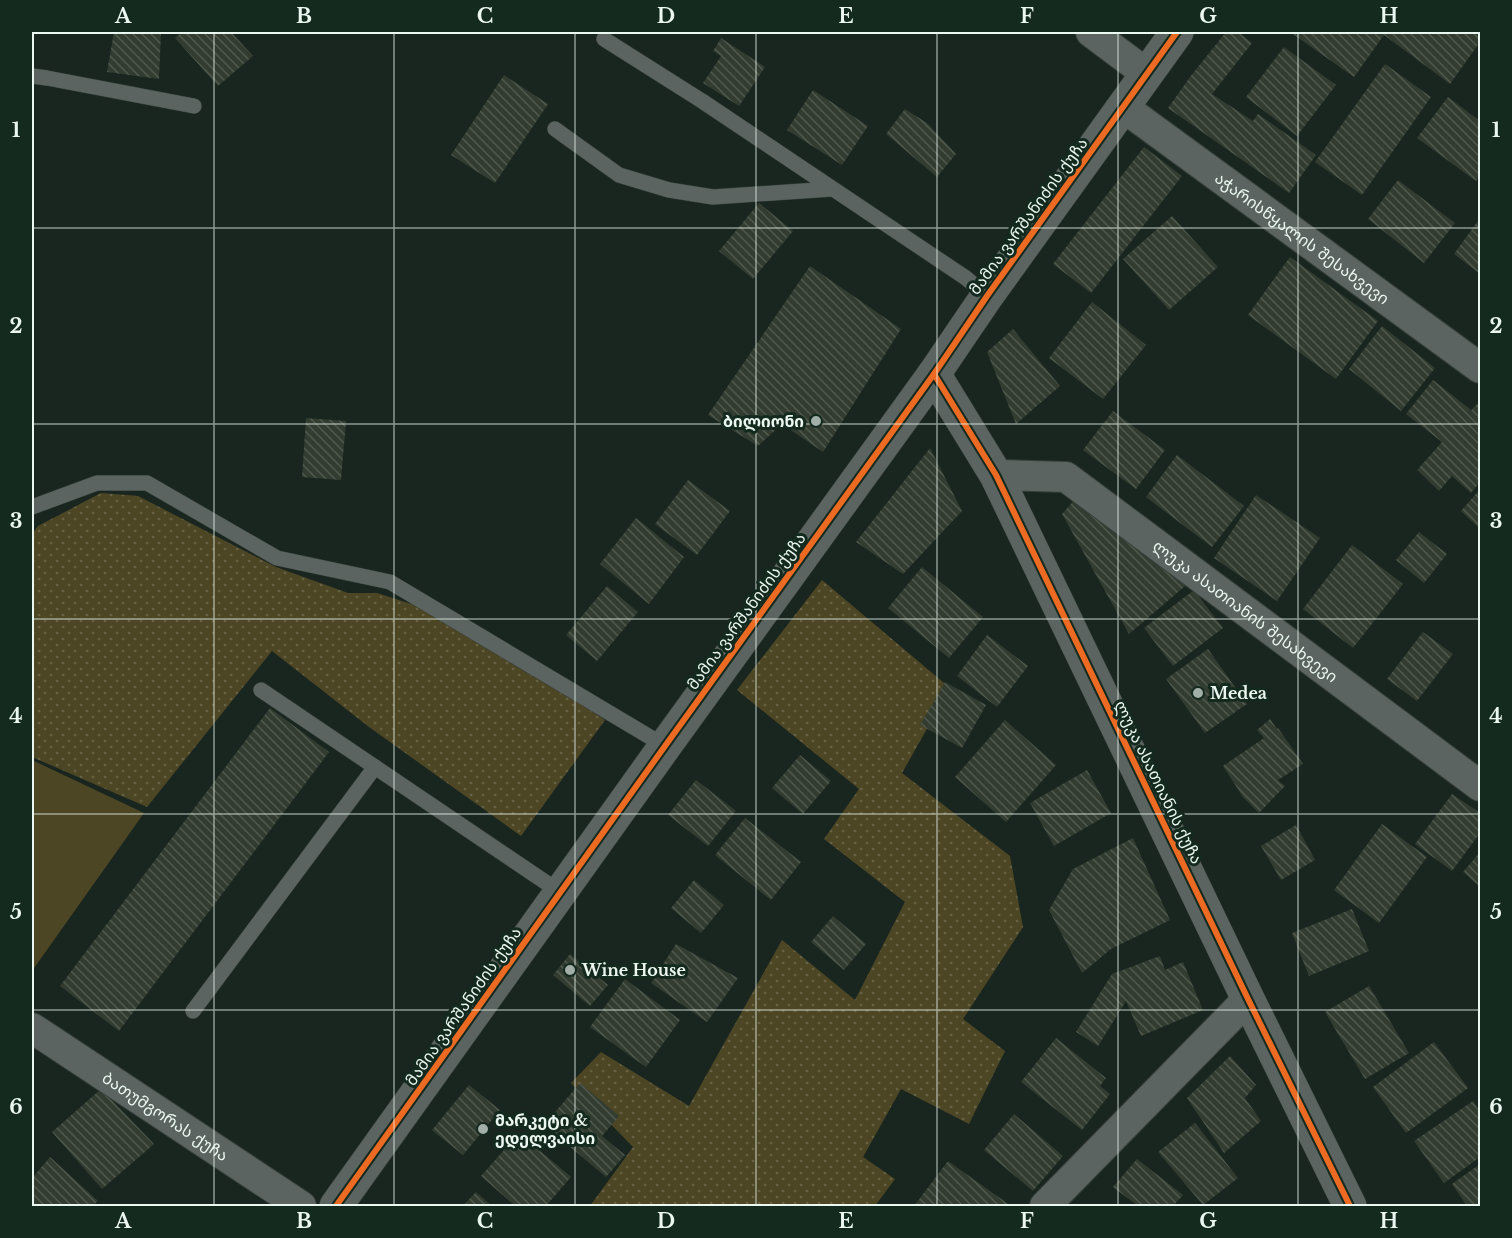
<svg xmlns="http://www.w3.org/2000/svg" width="1512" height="1238" font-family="'Libre Baskerville','Noto Sans Georgian',serif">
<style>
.grass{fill:url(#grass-dots)}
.pitch{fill:#4d4624}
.building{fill:url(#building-back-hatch)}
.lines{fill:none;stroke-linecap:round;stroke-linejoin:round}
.service-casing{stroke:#37403b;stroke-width:16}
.minor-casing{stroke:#37403b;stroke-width:32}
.tertiary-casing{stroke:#37403b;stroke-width:34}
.service{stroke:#5b6460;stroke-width:15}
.minor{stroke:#5b6460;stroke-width:30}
.tertiary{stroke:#5b6460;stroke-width:33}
.cycleway-casing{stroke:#142a1f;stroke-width:10}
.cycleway{stroke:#ed6a23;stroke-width:6}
.grid{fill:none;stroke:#ebf8f1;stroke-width:1.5;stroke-opacity:0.55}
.poi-dot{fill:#a2aea8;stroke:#142a1f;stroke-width:2}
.labels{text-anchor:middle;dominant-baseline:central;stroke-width:6;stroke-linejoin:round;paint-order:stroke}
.street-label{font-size:16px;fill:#ebf8f1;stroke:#142a1f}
.poi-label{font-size:16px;font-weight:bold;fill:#ebf8f1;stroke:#142a1f;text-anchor:start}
.neatline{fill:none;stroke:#ebf8f1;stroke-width:2}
.grid-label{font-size:20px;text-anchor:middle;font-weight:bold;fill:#ebf8f1}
</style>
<defs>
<pattern id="grass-dots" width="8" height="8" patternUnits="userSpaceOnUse" patternTransform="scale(1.5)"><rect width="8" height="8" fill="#4d4624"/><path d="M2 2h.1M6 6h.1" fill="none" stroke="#676144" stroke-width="1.8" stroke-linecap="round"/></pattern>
<pattern id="building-back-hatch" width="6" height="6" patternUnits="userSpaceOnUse" patternTransform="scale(1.5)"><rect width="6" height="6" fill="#323c30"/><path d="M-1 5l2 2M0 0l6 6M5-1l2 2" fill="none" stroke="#50594e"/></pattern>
</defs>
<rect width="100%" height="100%" fill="#19251f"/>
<g class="grass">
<path d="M101 493 138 496 276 567 348 593H377L446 615 605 720 521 836 369 727 272 651 147 807 32 757V534L38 526Z"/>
<path d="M822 580 950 688 902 773 1010 856 1023 927 963 1019 1005 1051 969 1124 901 1089 863 1157 895 1179 875 1206H590L633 1147 571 1083 601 1052 689 1106 782 940 855 1000 905 902 824 839 859 789 737 690Z"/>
</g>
<path class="pitch" d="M32 760 144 813 32 971Z"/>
<g class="building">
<path d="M114 32H161L159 79 107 72Z"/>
<path d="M182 32H231L253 56 218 86 175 38Z"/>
<path d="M1226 32H1238L1252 43 1212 94 1253 121 1258 114 1316 155 1289 193 1168 108 1190 77Z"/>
<path d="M1290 32H1480V42L1450 84 1384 35 1354 77Z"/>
<path d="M721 38 765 67 739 106 703 83 721 56 713 51Z"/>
<path d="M1284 47 1336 85 1297 136 1246 97Z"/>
<path d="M1385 64 1431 97 1362 195 1315 162Z"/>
<path d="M504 75 548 104 495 183 451 155Z"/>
<path d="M813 90 868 126 842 165 787 130Z"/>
<path d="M1448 97 1480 121V175L1476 181 1417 138Z"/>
<path d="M905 109 927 123 956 154 937 177 886 134Z"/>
<path d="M1144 147 1182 176 1091 293 1053 264Z"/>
<path d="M1398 180 1455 223 1424 263 1368 219Z"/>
<path d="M759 203 793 231 753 279 719 251Z"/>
<path d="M1172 216 1218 267 1169 310 1123 259Z"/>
<path d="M1480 218V274L1454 254Z"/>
<path d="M1290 257 1378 321 1336 379 1248 315Z"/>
<path d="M810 266 901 329 823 452 782 424 758 446 708 415Z"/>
<path d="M1092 302 1146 345 1103 399 1049 358Z"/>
<path d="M1382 326 1435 368 1401 411 1349 369Z"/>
<path d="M1013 329 1060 386 1016 424 987 352Z"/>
<path d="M1433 380 1471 410 1465 417 1480 401V482L1471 493 1452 476 1439 491 1417 470 1442 442 1406 414Z"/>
<path d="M1113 411 1165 450 1136 489 1083 450Z"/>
<path d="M306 418 346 421 341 480 302 477Z"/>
<path d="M930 448 962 511 903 574 856 542Z"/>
<path d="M1177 455 1244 506 1212 547 1146 497Z"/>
<path d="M688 480 730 511 697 555 655 524Z"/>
<path d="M1480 489V529L1461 511Z"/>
<path d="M1256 495 1320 538 1277 601 1214 558Z"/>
<path d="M1078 496 1192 580 1129 634 1062 514Z"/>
<path d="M636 518 684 557 649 604 600 564Z"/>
<path d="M1419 532 1447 554 1424 583 1396 560Z"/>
<path d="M1352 545 1403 584 1353 648 1303 609Z"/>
<path d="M922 567 983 617 949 658 888 608Z"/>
<path d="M607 586 638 612 597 661 566 635Z"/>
<path d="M1194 590 1223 628 1173 666 1144 628Z"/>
<path d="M1423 632 1453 654 1417 701 1387 679Z"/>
<path d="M987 635 1028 666 997 707 957 676Z"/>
<path d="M1208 649 1247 704 1205 733 1166 679Z"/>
<path d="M945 682 986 705 962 748 920 725Z"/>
<path d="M270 708 329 752 119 1031 60 986Z"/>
<path d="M1270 719 1277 729 1278 728 1303 764 1278 780 1285 786 1259 813 1243 797 1223 766 1264 738 1257 730Z"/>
<path d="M1005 720 1056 765 1006 822 955 777Z"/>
<path d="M800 755 831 781 803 814 772 788Z"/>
<path d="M1087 770 1111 813 1054 846 1030 803Z"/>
<path d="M696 780 736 811 708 846 668 815Z"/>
<path d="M1452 794 1480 813V833L1452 871 1415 844Z"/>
<path d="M745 818 801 862 771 900 715 855Z"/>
<path d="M1382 824 1427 857 1379 923 1334 890Z"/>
<path d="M1296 825 1315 860 1281 880 1261 846Z"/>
<path d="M1133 838 1170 920 1111 949 1082 973 1049 910 1073 869Z"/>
<path d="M1480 852V887L1463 872Z"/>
<path d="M694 880 724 905 701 933 671 908Z"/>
<path d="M1352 909 1369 951 1309 976 1292 933Z"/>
<path d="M833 916 866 944 844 970 811 942Z"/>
<path d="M676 944 738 978 707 1022 651 983Z"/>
<path d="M570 954 608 985 590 1006 553 975Z"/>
<path d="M1160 956 1165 970 1183 962 1203 1010 1141 1036 1126 1001 1098 1046 1076 1032 1112 974Z"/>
<path d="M625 979 680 1020 646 1067 590 1027Z"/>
<path d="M1369 986 1409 1053 1365 1079 1325 1012Z"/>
<path d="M1056 1038 1106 1078 1100 1086 1110 1094 1082 1130 1021 1082Z"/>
<path d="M1434 1042 1468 1088 1406 1133 1373 1087Z"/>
<path d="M1230 1056 1256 1085 1245 1098 1261 1121 1224 1153 1187 1098Z"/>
<path d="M580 1083 619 1116 602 1136 625 1155 606 1177 544 1125Z"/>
<path d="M469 1085 500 1110 463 1155 432 1130Z"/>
<path d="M101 1089 154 1144 102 1189 52 1132Z"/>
<path d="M1473 1101 1480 1112V1157L1444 1183 1414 1141Z"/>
<path d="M1014 1114 1063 1156 1033 1191 984 1150Z"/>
<path d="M1195 1123 1238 1178 1203 1205 1158 1152Z"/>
<path d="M519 1133 571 1177 546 1206H515L481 1176Z"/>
<path d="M50 1157 98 1201 92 1206H32V1178Z"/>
<path d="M1137 1159 1183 1195 1173 1206H1138L1113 1187Z"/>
<path d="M948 1161 1011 1206H914Z"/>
<path d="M1480 1164V1206H1467L1452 1184Z"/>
<path d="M476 1192 492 1206H463Z"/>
</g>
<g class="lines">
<g class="service-casing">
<g id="service">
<path d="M604 39 702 101 966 278 987 296"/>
<path d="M32 76 47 78 194 106"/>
<path d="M555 129 619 175 669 190 713 197 832 189"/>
<path d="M32 507 97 483H147L277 558 390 582 665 746"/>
<path d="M261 690 560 892"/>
<path d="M193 1011 375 767"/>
</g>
</g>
<g class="minor-casing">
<g id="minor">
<path d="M1091 32 1147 74"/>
<path id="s1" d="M1123 107 1480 368"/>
<path id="s2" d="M996 475 1066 477 1480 786"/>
<path id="s3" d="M32 1028 301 1206"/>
<path d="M1045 1206 1248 999"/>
</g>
</g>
<g class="tertiary-casing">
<g id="tertiary">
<path d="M934 374 996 475 1248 999 1350 1206"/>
<path d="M336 1206 665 746 934 374 987 296 1177 32"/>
</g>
</g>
<use href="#service" class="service"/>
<use href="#minor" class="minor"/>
<use href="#tertiary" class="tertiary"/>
<g class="cycleway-casing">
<g id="cycleway">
<path d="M934 374 996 475 1248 999 1350 1206"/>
<path d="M336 1206 665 746 934 374 987 296 1177 32"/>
</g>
</g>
<use href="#cycleway" class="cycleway"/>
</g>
<path class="grid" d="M214 32V1206M394 32V1206M575 32V1206M756 32V1206M937 32V1206M1118 32V1206M1298 32V1206M32 228H1480M32 424H1480M32 619H1480M32 814H1480M32 1010H1480"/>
<g class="poi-dot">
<circle cx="816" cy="421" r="6"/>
<circle cx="1198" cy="693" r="6"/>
<circle cx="570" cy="970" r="6"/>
<circle cx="483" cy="1129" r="6"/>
</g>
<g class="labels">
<g class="street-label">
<text transform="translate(1028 216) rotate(-54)">მამია ვარშანიძის ქუჩა</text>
<text stroke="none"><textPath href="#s1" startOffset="222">აჭარისწყალის შესახვევი</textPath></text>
<text transform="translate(746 611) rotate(-54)">მამია ვარშანიძის ქუჩა</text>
<text stroke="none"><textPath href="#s2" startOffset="294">ლუკა ასათიანის შესახვევი</textPath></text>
<text transform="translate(1159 782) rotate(64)">ლუკა ასათიანის ქუჩა</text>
<text transform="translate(463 1006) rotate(-55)">მამია ვარშანიძის ქუჩა</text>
<text stroke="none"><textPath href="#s3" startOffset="160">ბათუმგორას ქუჩა</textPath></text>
</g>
<g class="poi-label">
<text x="804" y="421" text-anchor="end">ბილიონი</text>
<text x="1210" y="693">Medea</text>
<text x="582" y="970">Wine House</text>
<text x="495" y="1120">მარკეტი &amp;<tspan x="495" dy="18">ედელვაისი</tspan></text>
</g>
</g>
<rect width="1512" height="1238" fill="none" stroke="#142a1f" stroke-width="66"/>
<rect x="33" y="33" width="1446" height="1172" class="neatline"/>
<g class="grid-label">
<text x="123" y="23">A</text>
<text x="304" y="23">B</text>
<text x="485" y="23">C</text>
<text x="666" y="23">D</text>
<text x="846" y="23">E</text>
<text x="1027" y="23">F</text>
<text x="1208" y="23">G</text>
<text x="1389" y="23">H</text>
<text x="16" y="137">1</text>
<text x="1496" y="137">1</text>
<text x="16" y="333">2</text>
<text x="1496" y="333">2</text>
<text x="16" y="528">3</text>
<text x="1496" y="528">3</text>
<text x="16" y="723">4</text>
<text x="1496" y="723">4</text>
<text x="16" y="919">5</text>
<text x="1496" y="919">5</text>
<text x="16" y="1114">6</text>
<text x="1496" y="1114">6</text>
<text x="123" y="1228">A</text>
<text x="304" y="1228">B</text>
<text x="485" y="1228">C</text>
<text x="666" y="1228">D</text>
<text x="846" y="1228">E</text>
<text x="1027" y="1228">F</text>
<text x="1208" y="1228">G</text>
<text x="1389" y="1228">H</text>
</g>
</svg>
